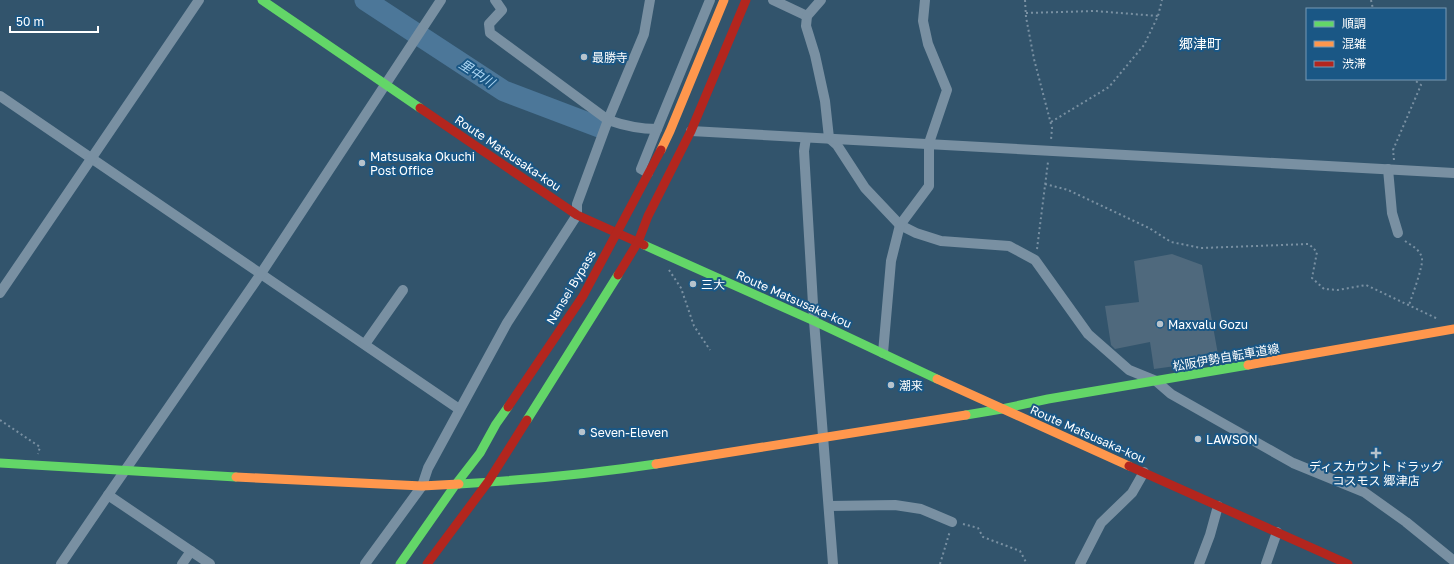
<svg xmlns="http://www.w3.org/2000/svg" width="1454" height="564" font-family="'Golos Text','Noto Sans JP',sans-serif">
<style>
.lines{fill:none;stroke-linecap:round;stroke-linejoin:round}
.river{stroke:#4c7799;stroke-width:21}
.building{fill:#4f697d}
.path{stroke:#7990a2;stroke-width:2;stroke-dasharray:2 3;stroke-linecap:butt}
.street{stroke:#7990a2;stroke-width:10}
.fast{stroke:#63d668;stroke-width:9}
.slow{stroke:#ff974d;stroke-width:9}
.jam{stroke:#b3261e;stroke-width:9}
.poi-dot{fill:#b7c3cc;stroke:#1a5785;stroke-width:1.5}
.labels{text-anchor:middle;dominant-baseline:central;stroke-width:4;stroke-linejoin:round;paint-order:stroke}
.poi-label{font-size:12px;fill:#fff;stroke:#1a5785;text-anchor:start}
.street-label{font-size:12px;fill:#fff;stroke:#1a5785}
.water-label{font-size:13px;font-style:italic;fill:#acd6f3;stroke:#1a5785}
.quarter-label{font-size:14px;fill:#fff;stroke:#1a5785}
</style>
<rect width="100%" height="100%" fill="#32546c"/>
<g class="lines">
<path class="river" d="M365 0 504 91 599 127"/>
</g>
<path class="building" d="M1172 254 1202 265 1219 360 1154 369 1150 342 1115 349 1111 345 1105 306 1139 302 1134 261Z"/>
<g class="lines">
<g class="path">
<path d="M1025 0 1026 17 1034 59 1052 128 1051 140"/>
<path d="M1371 0 1373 9"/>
<path d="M1026 13 1095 11 1158 16"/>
<path d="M1051 122 1109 87 1144 45 1158 16 1162 0"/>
<path d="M1394 160 1393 150 1421 85 1413 79"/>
<path d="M1045 184 1068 190 1149 228 1171 242 1201 248 1309 244 1317 252 1312 278 1324 289 1338 290 1366 285 1438 319"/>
<path d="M1405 241C1412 246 1421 250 1422 259 1423 267 1412 296 1409 305"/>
<path d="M1037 249 1048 162"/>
<path d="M669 270 681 288 694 326 710 350"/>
<path d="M0 420 40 447 38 454"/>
<path d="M963 524 978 528 983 537 1020 551 1027 564"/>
<path d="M940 564 950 531"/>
</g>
<g class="street">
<path d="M495 0 502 10 489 24 490 33 608 120C625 126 640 129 657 129L641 169 648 173"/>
<path d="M773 0 807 16"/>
<path d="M821 0 807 16 806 26 815 55 825 101 829 138 837 145 865 188 900 225 916 233 941 241 1009 246 1035 260 1088 334 1129 370 1156 381 1171 394 1293 463 1364 492 1406 522 1454 561"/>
<path d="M0 96 459 409"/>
<path d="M657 129 710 0"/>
<path d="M691 131 1454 173"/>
<path d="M806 138 804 151 814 321 833 564"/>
<path d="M1388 169 1392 213 1398 233"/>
<path d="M0 293 199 0"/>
<path d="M365 344 403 290"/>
<path d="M883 353 891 261 900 225 929 186V143L947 90 928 44 923 21 925 0"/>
<path d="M829 506 895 505 921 509 952 522"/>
<path d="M61 564 108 495"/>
<path d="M182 564 191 551"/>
<path d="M210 564 108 495 260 275 441 0"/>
<path d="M365 564 422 486 428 468 507 323 577 215V204L608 120 644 34 650 0"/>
<path d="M1080 564 1101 523 1132 493 1144 472"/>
<path d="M1199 564 1210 535 1218 506"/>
<path d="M1266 564 1277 532"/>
</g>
<g class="fast">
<path d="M262 0 420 108"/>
<path d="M644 245 814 321 937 379"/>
<path d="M966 415 1002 409 1048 399 1248 365"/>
<path d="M527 420 618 275"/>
<path d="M0 463 236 477"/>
<path d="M459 484C525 480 590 474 656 464"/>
<path d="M400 564 456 484 480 453 496 424 508 407"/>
</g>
<g class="slow">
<path d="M661 150 670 131 724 0"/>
<path d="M1248 365 1454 329"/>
<path d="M937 379 1129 466"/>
<path d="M656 464 966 415"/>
<path d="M236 477 422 486 459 484"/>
</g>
<g class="jam">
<path d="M420 108 577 215 644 245"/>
<path d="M618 275 638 242 648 216 691 131 746 0"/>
<path d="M508 407 583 296 661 150"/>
<path d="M1129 466 1348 564"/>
<path d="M427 564 488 482 527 420"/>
</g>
</g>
<g class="poi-dot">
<circle cx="584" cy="57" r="4"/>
<circle cx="362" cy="163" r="4"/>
<circle cx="693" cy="284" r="4"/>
<circle cx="1160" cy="324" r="4"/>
<circle cx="891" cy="385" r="4"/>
<circle cx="582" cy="432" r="4"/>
<circle cx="1198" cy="439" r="4"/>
<path d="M1374 447h4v4h4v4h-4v4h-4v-4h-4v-4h4z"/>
</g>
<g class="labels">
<g class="poi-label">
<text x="592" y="57">最勝寺</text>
<text x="370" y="156">Matsusaka Okuchi<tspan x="370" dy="14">Post Office</tspan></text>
<text x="701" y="284">三大</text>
<text x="1168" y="324">Maxvalu Gozu</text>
<text x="899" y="385">潮来</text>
<text x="590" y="432">Seven-Eleven</text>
<text x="1206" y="439">LAWSON</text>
<text x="1376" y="466" text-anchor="middle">ディスカウント ドラッグ<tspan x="1376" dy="14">コスモス 郷津店</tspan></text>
</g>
<g class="street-label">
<text transform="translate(508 153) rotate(34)">Route Matsusaka-kou</text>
<text transform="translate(571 287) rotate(-59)">Nansei Bypass</text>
<text transform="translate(794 299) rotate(24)">Route Matsusaka-kou</text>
<text transform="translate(1226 357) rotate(-10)">松阪伊勢自転車道線</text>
<text transform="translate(1088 434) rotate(24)">Route Matsusaka-kou</text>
</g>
<g class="water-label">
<text transform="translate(477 73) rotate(33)">里中川</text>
</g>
<g class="quarter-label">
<text x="1200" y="43">郷津町</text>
</g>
</g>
<rect x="1306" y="8" width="140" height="72" fill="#1a5785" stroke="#769ab6"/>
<rect x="1314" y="21" width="20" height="6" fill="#63d668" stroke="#769ab6"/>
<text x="1342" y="28" font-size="12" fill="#ffffff">順調</text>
<rect x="1314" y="41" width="20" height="6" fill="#ff974d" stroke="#769ab6"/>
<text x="1342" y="48" font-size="12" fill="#ffffff">混雑</text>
<rect x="1314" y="61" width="20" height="6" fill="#b3261e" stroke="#769ab6"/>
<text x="1342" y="68" font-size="12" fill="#ffffff">渋滞</text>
<path d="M10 26v6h88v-6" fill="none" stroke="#ffffff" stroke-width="2"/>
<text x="16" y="26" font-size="12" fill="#ffffff" stroke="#1a5785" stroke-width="3" paint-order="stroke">50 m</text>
</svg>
